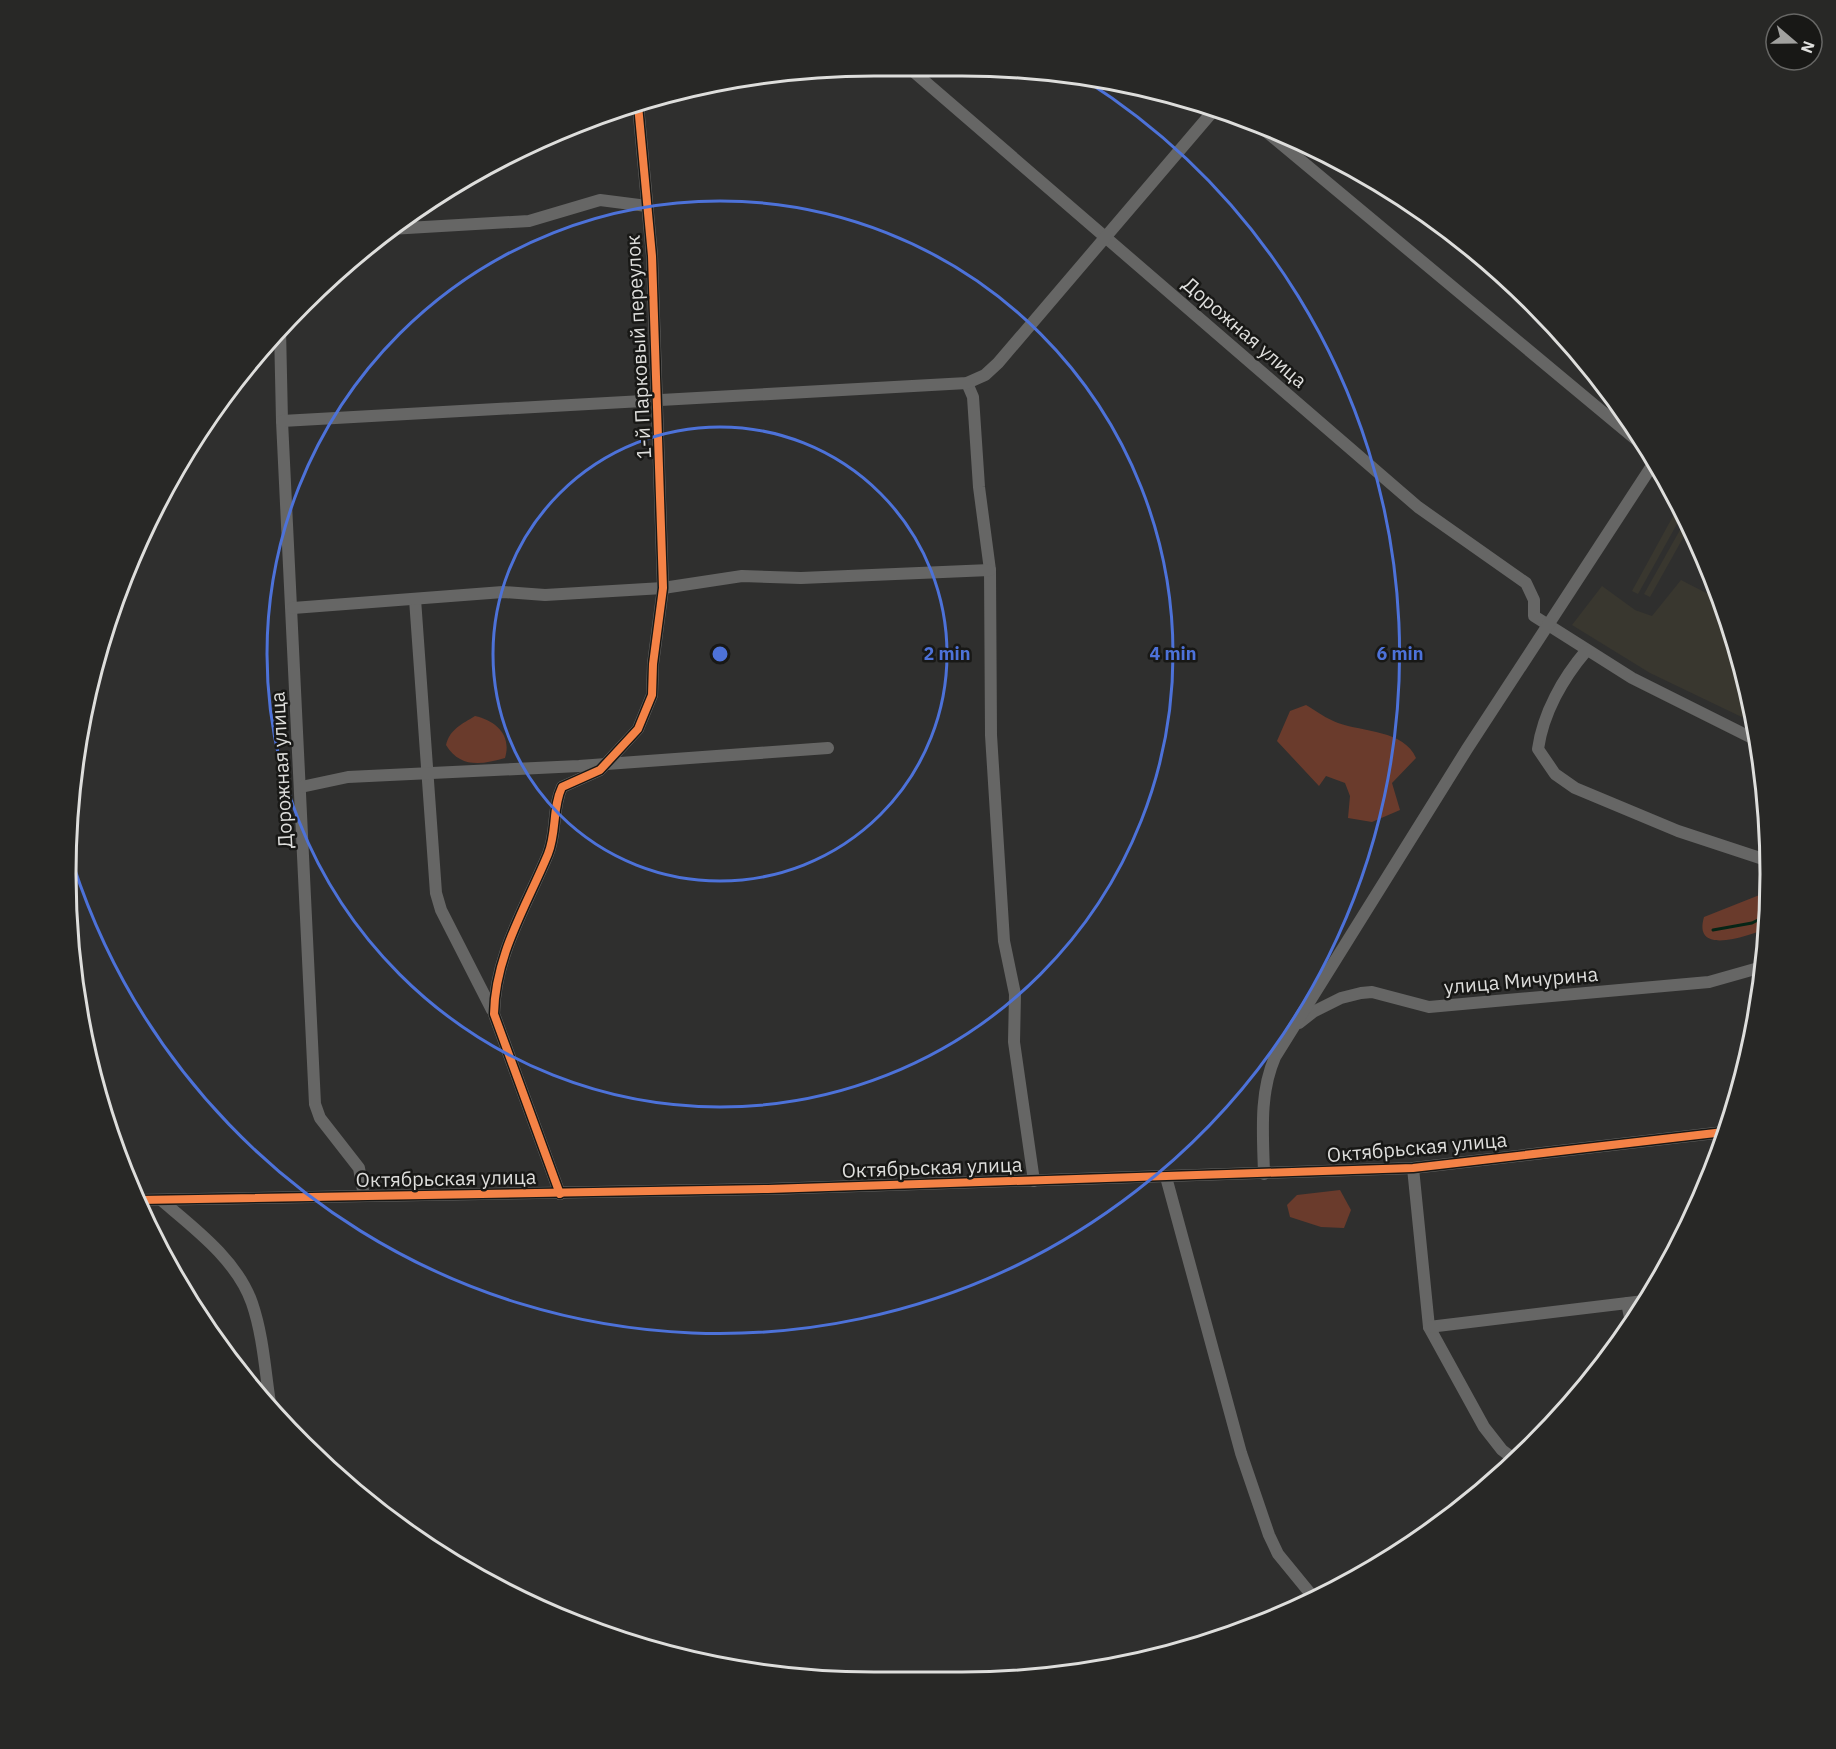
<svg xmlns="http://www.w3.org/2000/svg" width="1836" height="1749" font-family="'IBM Plex Sans',sans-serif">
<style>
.built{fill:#39372f}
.green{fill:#6a3b2c}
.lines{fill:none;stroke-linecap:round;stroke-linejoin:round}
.stream{stroke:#062516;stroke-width:3}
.minor{stroke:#666665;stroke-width:12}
.cycleway-casing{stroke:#181816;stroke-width:11}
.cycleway{stroke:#f48246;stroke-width:8}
.ring{fill:none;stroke:#4d72d9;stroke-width:3}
.labels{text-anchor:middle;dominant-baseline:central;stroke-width:5;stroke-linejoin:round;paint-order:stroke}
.street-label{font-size:20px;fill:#dededc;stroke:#181816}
.rim{fill:none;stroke:#dededc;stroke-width:3}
.centre{fill:#4d72d9;stroke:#181816;stroke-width:3}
.ring-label{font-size:18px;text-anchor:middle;font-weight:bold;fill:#4d72d9;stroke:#181816;stroke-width:5;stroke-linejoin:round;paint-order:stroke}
</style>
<rect width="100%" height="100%" fill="#2f2f2e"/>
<g class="built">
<path d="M1678 507 1682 515 1638 594 1632 591Z"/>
<path d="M1685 521 1688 529 1650 597 1644 594Z"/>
<path d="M1681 580 1720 600 1727 615 1752 722 1650 673 1572 625 1602 586 1635 610 1652 616Z"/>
</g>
<g class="green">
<path d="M1306 705C1316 711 1327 719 1338 723 1363 732 1404 730 1416 758L1392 783 1400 810 1372 822 1348 818 1350 796 1345 783 1326 776 1319 786 1277 741 1290 711Z"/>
<path d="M475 716C496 721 512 735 505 758 481 765 460 768 446 745 450 729 462 724 475 716Z"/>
<path d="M1767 892 1768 928C1752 934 1692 958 1704 917Z"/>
<path d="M1340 1190 1351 1210 1344 1228 1321 1227 1290 1217 1287 1205 1297 1195Z"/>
</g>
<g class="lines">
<path class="stream" d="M1713 930 1752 923 1768 915"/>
<g class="minor">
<path d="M907 66 1418 507 1526 583 1534 600V616L1632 678 1756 740"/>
<path d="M1262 128 1646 448"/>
<path d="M390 229 529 221 600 200 647 206"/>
<path d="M280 329 282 421 315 1104 320 1118 359 1168 364 1196"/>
<path d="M967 383 973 397 979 487 990 570 991 735 1004 941 1015 994 1014 1042 1034 1181"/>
<path d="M282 421 967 383 985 375 998 363 1214 110"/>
<path d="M415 599 436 893 441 910 492 1010"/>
<path d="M293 608 503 592 545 595 663 588 742 576 801 578 990 570"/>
<path d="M1586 651C1563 678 1543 713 1538 749L1555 774 1575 788 1678 831 1766 860"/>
<path d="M301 787 348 777 579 766 828 748"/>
<path d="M1299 1023 1313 1012 1341 998 1361 993 1372 992 1429 1007 1709 982 1762 967"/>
<path d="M1413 1168 1429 1327 1484 1427 1502 1450 1510 1456 1518 1457"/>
<path d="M1264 1174C1263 1134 1259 1094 1275 1057L1467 749 1655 461"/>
<path d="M1166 1177 1241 1453 1269 1535 1278 1554 1314 1598"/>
<path d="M560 1194 494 1014C495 955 526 907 548 854 557 832 552 808 562 787L600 770 638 729 652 695 653 664 663 588 652 256 638 105"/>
<path d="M139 1200 768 1189 1413 1168 1724 1132"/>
<path d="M161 1200C194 1228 237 1260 252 1303 263 1335 265 1370 270 1403"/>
<path d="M1627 1303 1631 1322"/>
<path d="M1429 1327 1644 1301"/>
</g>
<g class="cycleway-casing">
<g id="cycleway">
<path d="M560 1194 494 1014C495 955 526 907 548 854 557 832 552 808 562 787L600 770 638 729 652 695 653 664 663 588 652 256 638 105"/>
<path d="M139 1200 768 1189 1413 1168 1724 1132"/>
</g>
</g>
<use href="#cycleway" class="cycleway"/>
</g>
<g class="ring">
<circle cx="720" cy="654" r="227"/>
<circle cx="720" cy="654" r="453"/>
<path d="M1085 80A680 680 0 1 1 73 864"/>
</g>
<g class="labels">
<g class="street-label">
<text transform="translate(1245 332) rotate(41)">Дорожная улица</text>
<text transform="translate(638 347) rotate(-93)">1-й Парковый переулок</text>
<text transform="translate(281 770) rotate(-93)">Дорожная улица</text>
<text transform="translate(1521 980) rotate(-5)">улица Мичурина</text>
<text transform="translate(1417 1147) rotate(-5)">Октябрьская улица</text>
<text transform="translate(932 1167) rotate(-2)">Октябрьская улица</text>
<text transform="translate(446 1178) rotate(-1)">Октябрьская улица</text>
</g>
</g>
<path d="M0 0H1836V1749H0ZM874 76H962A798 798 0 0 1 1760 874V874A798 798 0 0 1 962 1672H874A798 798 0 0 1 76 874V874A798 798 0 0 1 874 76Z" fill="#282826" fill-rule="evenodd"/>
<path class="rim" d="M874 76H962A798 798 0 0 1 1760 874V874A798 798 0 0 1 962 1672H874A798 798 0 0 1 76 874V874A798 798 0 0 1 874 76Z"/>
<circle cx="720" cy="654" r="9" class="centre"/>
<g class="ring-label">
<text x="947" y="660">2 min</text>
<text x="1173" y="660">4 min</text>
<text x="1400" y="660">6 min</text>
</g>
<g transform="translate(1794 42) rotate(110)"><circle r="28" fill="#181816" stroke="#676765" stroke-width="1.5"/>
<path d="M0-4.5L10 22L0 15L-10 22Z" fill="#a1a19f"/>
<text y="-9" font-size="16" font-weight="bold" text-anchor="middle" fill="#dededc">N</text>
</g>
</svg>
